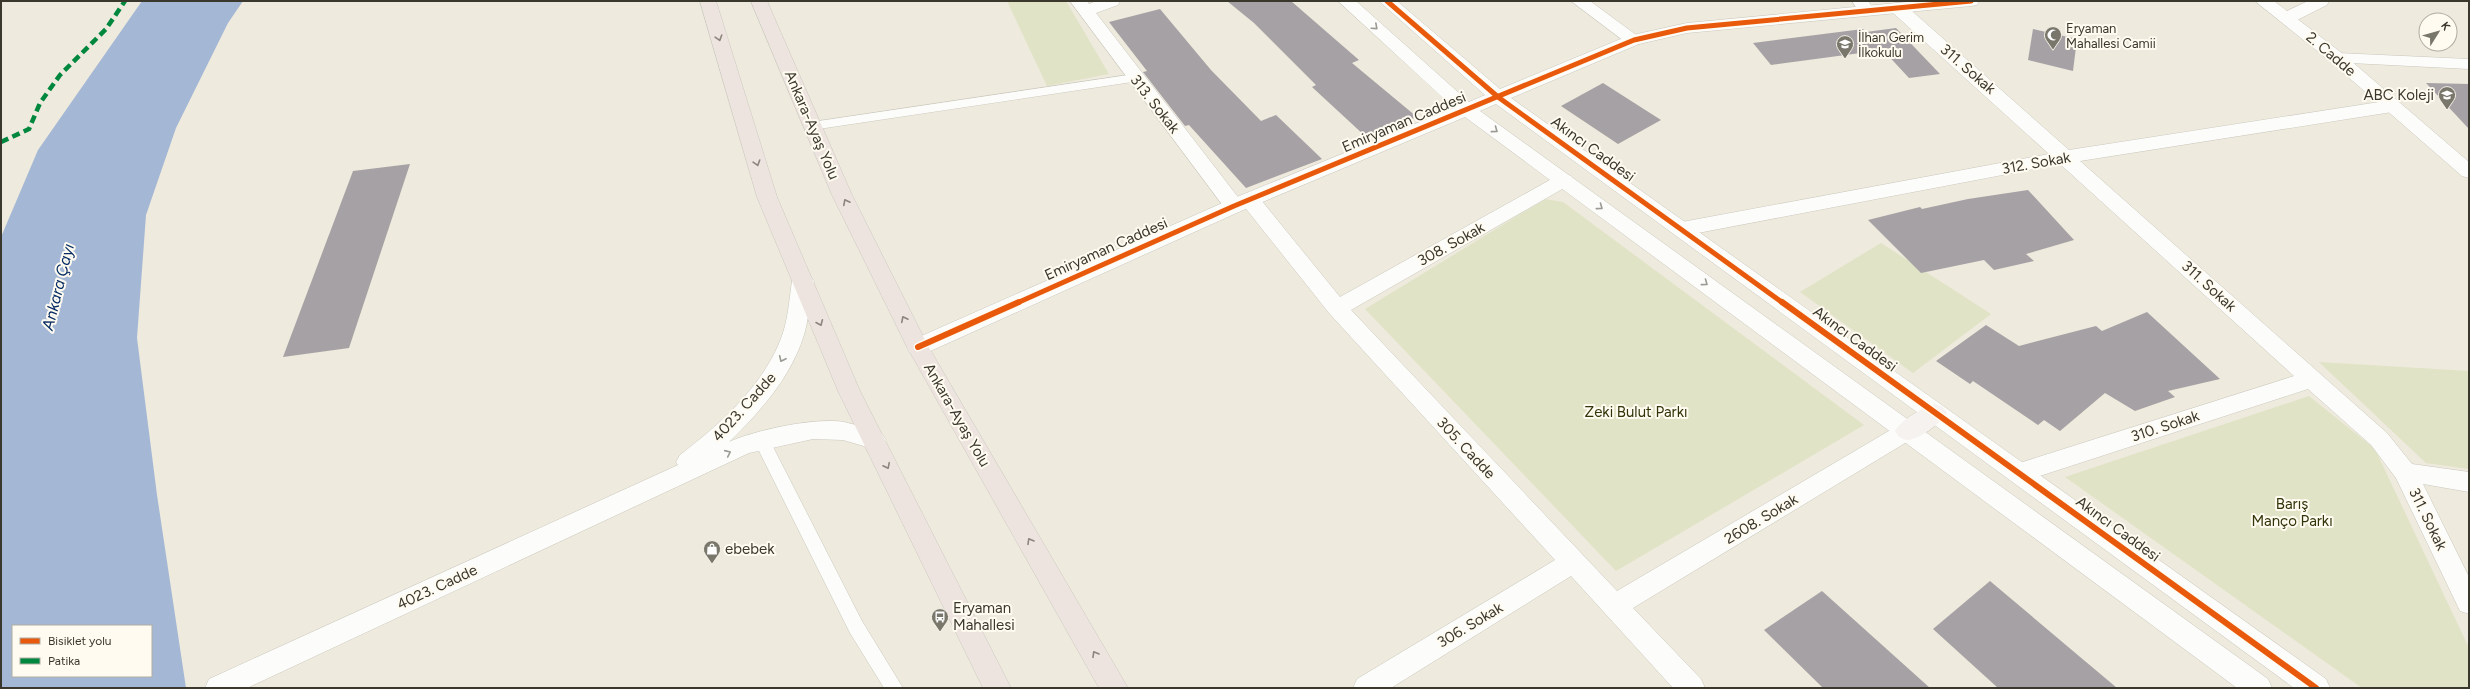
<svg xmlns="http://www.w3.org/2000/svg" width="2470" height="689" font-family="Figtree,sans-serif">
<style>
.green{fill:#e0e3c5}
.water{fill:#a4b8d5;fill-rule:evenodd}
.building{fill:#a6a1a4}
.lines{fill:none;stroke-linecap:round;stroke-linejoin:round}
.service-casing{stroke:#cac7bd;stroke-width:1}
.minor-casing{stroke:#cac7bd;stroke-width:1}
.tertiary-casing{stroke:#cac7bd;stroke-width:1}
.secondary-casing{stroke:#cac7bd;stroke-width:1}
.trunk-casing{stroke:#cac8c1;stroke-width:1}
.service{fill:#fcfcfa;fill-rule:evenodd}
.minor{fill:#fcfcfa;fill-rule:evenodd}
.tertiary{fill:#fcfcfa;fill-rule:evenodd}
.secondary{fill:#f6f2f0;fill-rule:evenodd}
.trunk{fill:#eee4df;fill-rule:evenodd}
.quiet{stroke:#00873e;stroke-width:4.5;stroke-dasharray:8 4.5;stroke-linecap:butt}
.cycleway-far1-casing{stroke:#fffbf1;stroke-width:7}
.cycleway-casing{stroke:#fffbf1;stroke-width:9}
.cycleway-far1{stroke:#e8590c;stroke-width:5}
.cycleway{stroke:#e8590c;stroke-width:6}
.oneway{stroke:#9b9a94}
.oneway2{stroke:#8b857d}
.labels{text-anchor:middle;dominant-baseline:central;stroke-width:4;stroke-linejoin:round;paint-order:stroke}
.far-poi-label{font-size:13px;fill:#3a372d;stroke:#fffbf1;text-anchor:start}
.street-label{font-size:15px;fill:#3a372d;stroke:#fffbf1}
.poi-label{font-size:15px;fill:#3a372d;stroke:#fffbf1;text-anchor:start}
.park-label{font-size:15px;fill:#31360a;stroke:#fffbf1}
.water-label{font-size:16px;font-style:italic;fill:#052b63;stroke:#fffbf1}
</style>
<rect width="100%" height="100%" fill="#eeeadd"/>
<g class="green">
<path d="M1007 1H1066L1109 74 1047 86Z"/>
<path d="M1545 199 1563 202 1864 425 1616 571 1365 309Z"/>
<path d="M1881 243 1991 314 1913 373 1800 292Z"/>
<path d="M2319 362 2469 371V469L2426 463Z"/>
<path d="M2309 396 2375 449 2469 648V688H2362L2065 477Z"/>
</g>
<path class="water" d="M142 1H243L228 23 176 128 146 215 137 338 157 495 186 688H1V237L38 150ZM13 626H151V676H13Z"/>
<g class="building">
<path d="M1227 1H1291L1359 60 1352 63 1417 117 1365 136 1312 87 1316 85 1254 23Z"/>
<path d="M1160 9 1211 70 1261 121 1276 115 1322 159 1246 188 1189 125 1185 126 1143 72 1147 71 1109 22Z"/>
<path d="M1896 28 1940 74 1909 78 1883 50 1771 65 1753 43 1863 29 1866 32Z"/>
<path d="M2033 29 2077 39 2073 71 2028 60Z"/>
<path d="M1603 83 1661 120 1618 144 1561 106Z"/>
<path d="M2426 83 2469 84V129Z"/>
<path d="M410 164 349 348 283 357 353 171Z"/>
<path d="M2028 190 2074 240 2026 254 2034 261 1994 270 1984 260 1921 273 1868 220 1920 207 1922 209 1968 199Z"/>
<path d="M2147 312 2220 379 2168 391 2175 397 2135 411 2105 393 2060 431 2044 420 2038 425 1973 381 1970 384 1936 361 1986 325 2019 346 2096 326 2102 331Z"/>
<path d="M1990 581 2117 688H1998L1933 629Z"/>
<path d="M1822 591 1930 688H1823L1764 630Z"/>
</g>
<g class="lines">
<g class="service-casing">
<g id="service">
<path d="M1135 74 1141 78 1139 81 812 130 806 126 812 122Z"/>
<path d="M762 435 768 437 862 621 903 688H884L850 633 754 441 756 437Z"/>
</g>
</g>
<g class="minor-casing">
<g id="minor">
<path d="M1070 1H1087L1089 4 1096 1H1120L1118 5 1096 13 1241 201 1243 195 1250 193 1257 195 1340 297 1557 176 1564 174 1571 176 1574 180 1571 184 1351 310 1617 591 1899 425 1907 422 1915 425 1919 431 1915 437 1633 608 1701 679 1705 688H1673L1571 576 1391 688H1353L1357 679 1555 560 1329 313 1243 205 1241 211 1234 213 1227 211Z"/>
<path d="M1571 1H1590L1643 40 1640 44H1628Z"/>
<path d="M1852 1H1868L1875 11 1873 15H1861Z"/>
<path d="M2308 1H2329L2327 5 2293 22H2281L2279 18 2281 14Z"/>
<path d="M1898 3 1904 4 2069 150 2392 100 2398 102 2401 106 2398 110 2392 112 2080 161 2387 433 2412 464 2469 472V492L2423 484 2469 577V614L2460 611 2396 478 2371 445 2308 389 2018 483 2010 480 2006 473 2010 466 2294 376 2060 164 1682 236 1675 234 1672 229 1675 224 1682 222 2049 154 1892 12 1890 8 1892 4Z"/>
<path d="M2337 53 2469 59V69L2331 62 2328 58 2331 54Z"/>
<path d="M803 274 810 276 814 281C810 299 809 318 804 335 791 377 760 412 729 442 755 430 816 417 844 422 857 425 870 429 882 434L886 440 882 446 874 449 843 440 813 439 749 453 247 688H205L209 679 678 465 676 462 680 455C719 425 761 388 780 341 788 322 789 301 792 281L796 276Z"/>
</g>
</g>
<g class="tertiary-casing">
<g id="tertiary">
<path d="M1338 1H1356L1469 102 1485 95 1379 1H1397L1500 89 1628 36 1687 23 1918 1H1979L1977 5 1971 6 1687 33 1639 44 1511 98 2326 679 2330 688H2294L1496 104 1480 111 2268 679 2272 688H2237L1465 117 1241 211 926 353 918 355 910 353 907 347 910 341 1227 201 1454 108Z"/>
<path d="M2255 1H2274L2343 54 2469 162V178L2462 176 2331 62Z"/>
</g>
</g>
<g class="secondary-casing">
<path id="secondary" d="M1935 404 1943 407 1947 413C1941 423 1920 439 1908 440 1905 440 1902 438 1899 437L1895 431C1902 419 1922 408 1935 404Z"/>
</g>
<g class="trunk-casing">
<g id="trunk">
<path d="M700 1H716L777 197 860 391 1011 688H983L838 391 757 197Z"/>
<path d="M751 1H767L852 195 928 346 1128 688H1099L907 347 832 195Z"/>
</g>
</g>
<use href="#service" class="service"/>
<use href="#minor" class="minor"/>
<use href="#tertiary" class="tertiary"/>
<use href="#secondary" class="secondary"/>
<use href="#trunk" class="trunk"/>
<path class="quiet" d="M1 142 29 129 40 103 60 75 106 29 125 1"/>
<g class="cycleway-far1-casing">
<g id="cycleway-far1">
<path d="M1387 1 1498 97 1783 303"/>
<path d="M1017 303 1234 206 1634 40 1687 28 1971 1"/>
</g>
</g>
<g class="cycleway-casing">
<g id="cycleway">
<path d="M1782 302 2316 688"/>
<path d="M918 347 1019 302"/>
</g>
</g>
<use href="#cycleway-far1" class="cycleway-far1"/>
<use href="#cycleway" class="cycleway"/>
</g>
<defs><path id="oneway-chevron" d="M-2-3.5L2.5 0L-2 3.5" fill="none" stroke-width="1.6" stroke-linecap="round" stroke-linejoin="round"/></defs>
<g class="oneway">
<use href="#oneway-chevron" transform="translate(1375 27) rotate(42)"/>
<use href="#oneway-chevron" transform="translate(1495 130) rotate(36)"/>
<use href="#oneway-chevron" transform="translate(1600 207) rotate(36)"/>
<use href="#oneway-chevron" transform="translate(1705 283) rotate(36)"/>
<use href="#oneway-chevron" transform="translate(782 359) rotate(115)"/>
<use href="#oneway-chevron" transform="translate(728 453) rotate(-24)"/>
</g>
<g class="oneway2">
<use href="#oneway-chevron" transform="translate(719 38) rotate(73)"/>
<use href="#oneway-chevron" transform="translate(757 163) rotate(73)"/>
<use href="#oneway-chevron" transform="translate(846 202) rotate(-117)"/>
<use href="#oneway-chevron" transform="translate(904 319) rotate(-117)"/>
<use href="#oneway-chevron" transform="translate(820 323) rotate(67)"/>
<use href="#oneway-chevron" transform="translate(887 466) rotate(64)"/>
<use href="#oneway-chevron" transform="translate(1030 541) rotate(-120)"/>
<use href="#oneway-chevron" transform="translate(1095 654) rotate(-120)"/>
</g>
<defs>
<g id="mosque-pin" transform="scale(0.9)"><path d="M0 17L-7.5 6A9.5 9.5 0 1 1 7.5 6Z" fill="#79766b" stroke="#fffbf1"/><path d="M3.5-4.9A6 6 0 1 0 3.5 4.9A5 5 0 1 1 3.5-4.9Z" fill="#fff"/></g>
<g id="school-pin" transform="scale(0.9)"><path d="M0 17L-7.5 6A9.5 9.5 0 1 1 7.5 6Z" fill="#79766b" stroke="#fffbf1"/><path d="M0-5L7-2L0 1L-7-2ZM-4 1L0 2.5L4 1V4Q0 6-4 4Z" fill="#fff"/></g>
<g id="shop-pin" transform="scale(0.9)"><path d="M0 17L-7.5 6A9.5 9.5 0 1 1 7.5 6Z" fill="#79766b" stroke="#fffbf1"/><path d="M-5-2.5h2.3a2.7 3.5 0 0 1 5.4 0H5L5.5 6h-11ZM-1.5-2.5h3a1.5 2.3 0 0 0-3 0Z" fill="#fff"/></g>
<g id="bus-pin" transform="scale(0.9)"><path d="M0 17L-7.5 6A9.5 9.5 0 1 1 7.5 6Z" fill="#79766b" stroke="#fffbf1"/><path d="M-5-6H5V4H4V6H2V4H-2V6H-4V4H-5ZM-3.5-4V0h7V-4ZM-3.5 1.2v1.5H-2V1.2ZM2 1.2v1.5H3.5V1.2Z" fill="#fff"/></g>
</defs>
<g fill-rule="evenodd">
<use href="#mosque-pin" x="2053" y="35"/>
<use href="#school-pin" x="1845" y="44"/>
<use href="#school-pin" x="2447" y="95"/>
<use href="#shop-pin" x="712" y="549"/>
<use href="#bus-pin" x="940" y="617"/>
</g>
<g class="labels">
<g class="far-poi-label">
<text x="2066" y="28">Eryaman<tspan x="2066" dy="15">Mahallesi Camii</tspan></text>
<text x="1858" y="37">İlhan Gerim<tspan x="1858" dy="15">İlkokulu</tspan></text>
</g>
<g class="street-label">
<text transform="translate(2331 54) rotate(40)">2. Cadde</text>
<text transform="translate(1968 69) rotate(41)">311. Sokak</text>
<text transform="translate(1155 104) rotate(52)">313. Sokak</text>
<text transform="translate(1404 122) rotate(-23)">Emiryaman Caddesi</text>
<text transform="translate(812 125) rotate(67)">Ankara-Ayaş Yolu</text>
<text transform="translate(1593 149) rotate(36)">Akıncı Caddesi</text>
<text transform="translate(2036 163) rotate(-10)">312. Sokak</text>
<text transform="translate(1451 244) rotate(-29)">308. Sokak</text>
<text transform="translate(1106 249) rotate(-24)">Emiryaman Caddesi</text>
<text transform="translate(2209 286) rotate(42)">311. Sokak</text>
<text transform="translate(1855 339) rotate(36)">Akıncı Caddesi</text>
<text transform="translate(744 407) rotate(-48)">4023. Cadde</text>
<text transform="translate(957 415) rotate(60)">Ankara-Ayaş Yolu</text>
<text transform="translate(2165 426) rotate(-18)">310. Sokak</text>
<text transform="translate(1466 448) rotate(47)">305. Cadde</text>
<text transform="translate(1761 519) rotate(-31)">2608. Sokak</text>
<text transform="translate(2428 519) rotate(64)">311. Sokak</text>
<text transform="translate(2118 529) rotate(36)">Akıncı Caddesi</text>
<text transform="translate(437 587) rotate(-25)">4023. Cadde</text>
<text transform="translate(1470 625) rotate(-31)">306. Sokak</text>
</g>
<g class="poi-label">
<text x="2434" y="95" text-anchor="end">ABC Koleji</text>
<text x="725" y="549">ebebek</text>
<text x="953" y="608">Eryaman<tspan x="953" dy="17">Mahallesi</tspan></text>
</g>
<g class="park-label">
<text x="1636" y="412">Zeki Bulut Parkı</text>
<text x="2292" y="504">Barış<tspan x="2292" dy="17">Manço Parkı</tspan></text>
</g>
<g class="water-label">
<text transform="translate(58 287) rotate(-76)">Ankara Çayı</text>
</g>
</g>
<rect width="2470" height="689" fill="none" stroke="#3a372d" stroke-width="4"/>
<rect x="12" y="625" width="140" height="52" fill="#fffbf1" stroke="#b0ada3"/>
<rect x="20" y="638" width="20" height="6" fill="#e8590c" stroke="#b0ada3"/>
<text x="48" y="645" font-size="12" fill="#3a372d">Bisiklet yolu</text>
<rect x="20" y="658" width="20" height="6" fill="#00873e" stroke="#b0ada3"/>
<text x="48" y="665" font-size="12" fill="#3a372d">Patika</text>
<g transform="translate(2438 32) rotate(53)"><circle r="19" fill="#fffbf1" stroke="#b0ada3"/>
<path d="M0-3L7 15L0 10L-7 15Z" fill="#79766b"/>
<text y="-6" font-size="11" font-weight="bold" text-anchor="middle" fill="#3a372d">K</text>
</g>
</svg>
